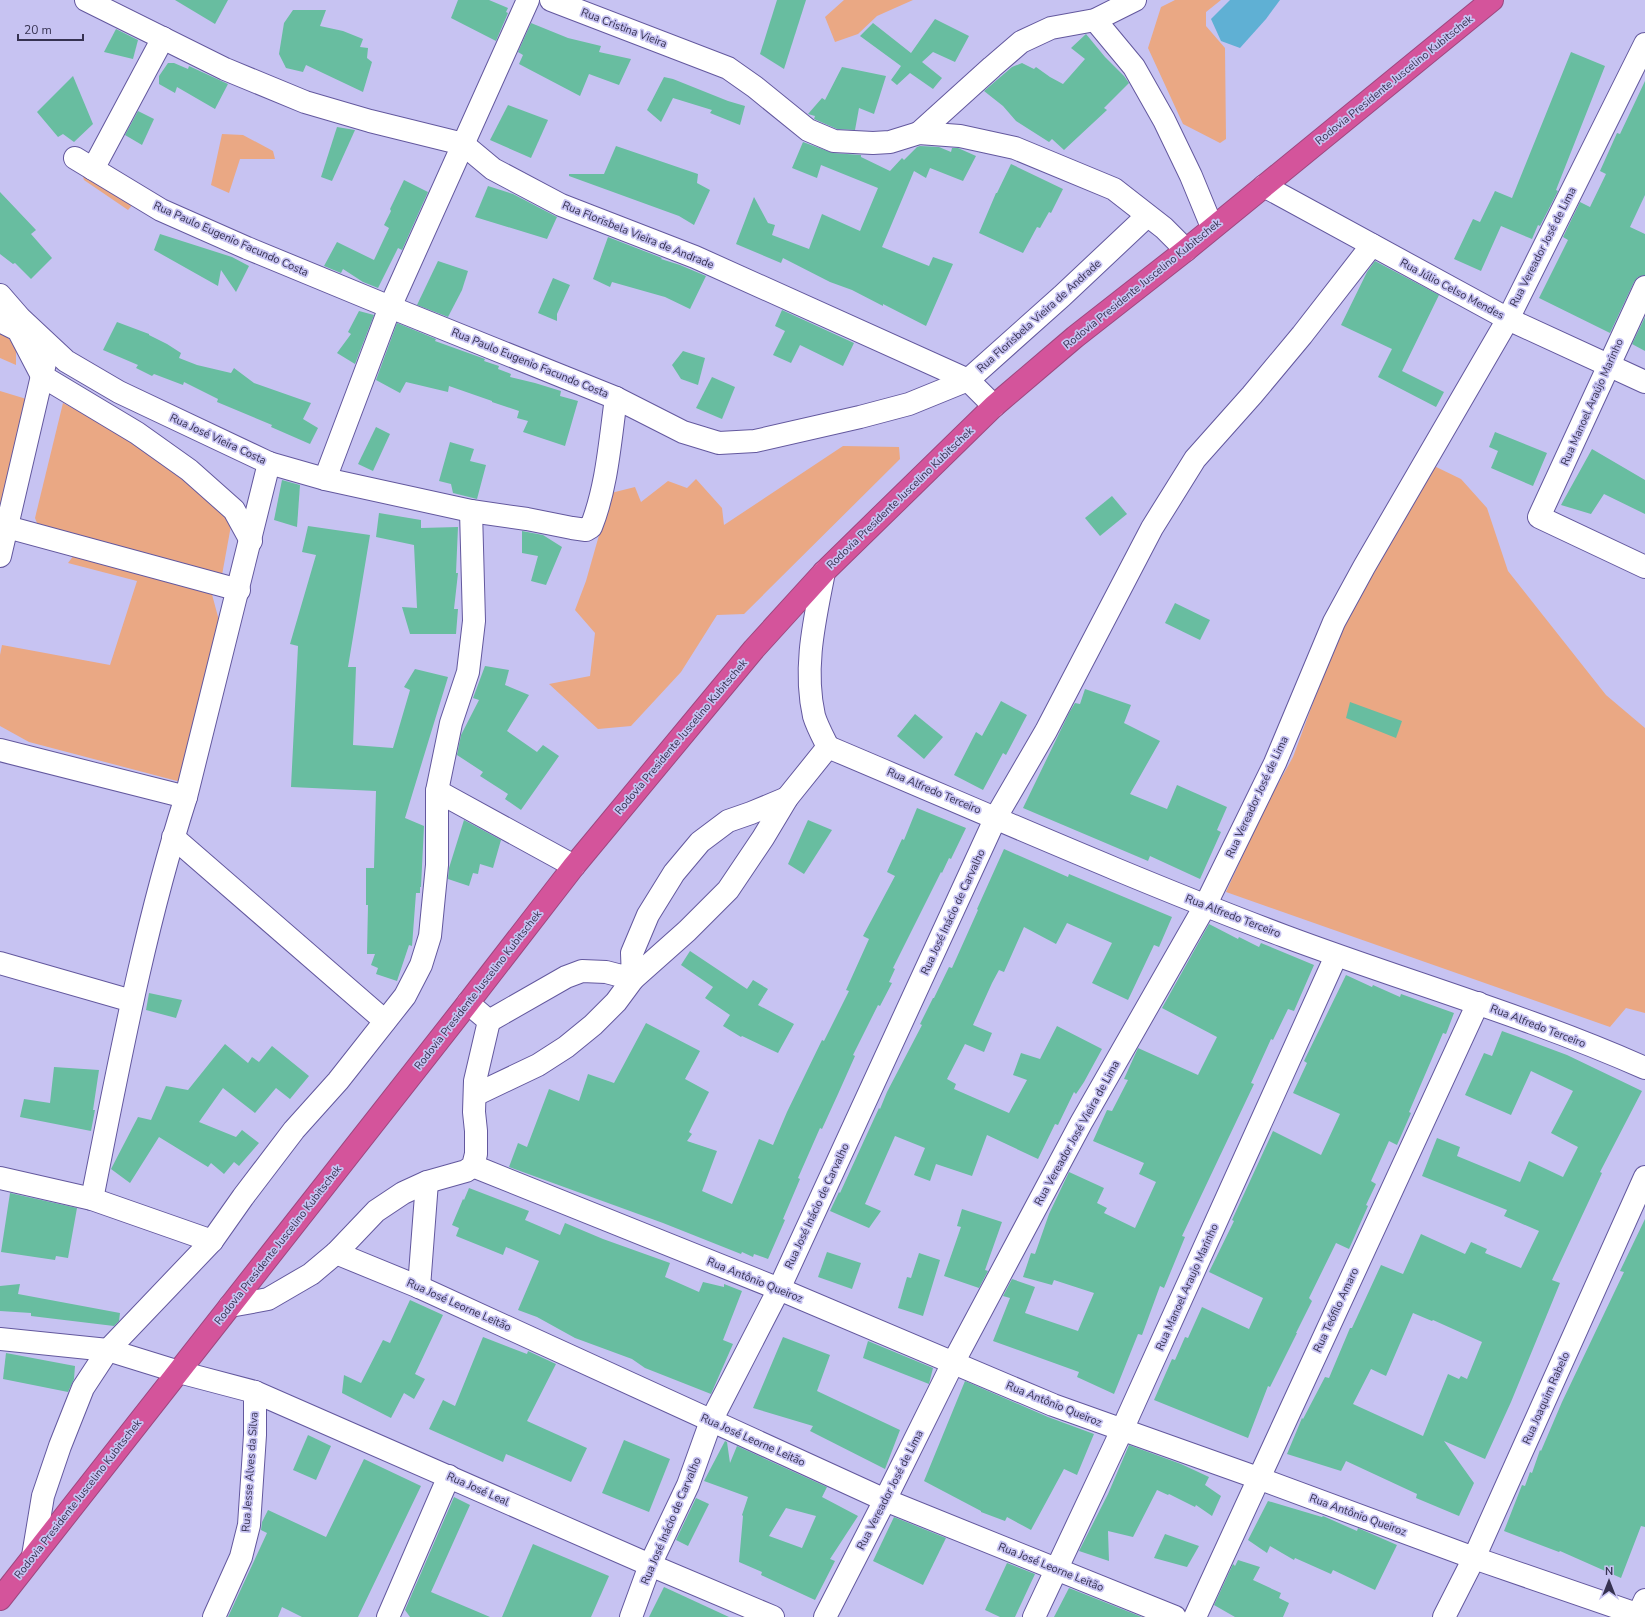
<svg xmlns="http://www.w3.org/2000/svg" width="1645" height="1617" font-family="'Nunito Sans',sans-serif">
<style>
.green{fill:#eaa884}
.water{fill:#5fb0d4}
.building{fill:#68bda0;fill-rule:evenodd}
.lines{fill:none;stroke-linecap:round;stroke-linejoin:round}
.street-casing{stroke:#63589e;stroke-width:24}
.secondary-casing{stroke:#63589e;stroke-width:24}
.highway-casing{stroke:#9d4881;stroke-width:24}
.street{stroke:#fff;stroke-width:22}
.secondary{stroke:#fff;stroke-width:22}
.highway{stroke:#d4549b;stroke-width:22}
.labels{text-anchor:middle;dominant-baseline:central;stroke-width:3.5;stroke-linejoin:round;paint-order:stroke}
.street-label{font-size:11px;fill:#363251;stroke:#c7c3f2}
</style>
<rect width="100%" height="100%" fill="#c7c3f2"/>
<g class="green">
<path d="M844 0H913L877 16 858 34 835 42 825 17Z"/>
<path d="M1175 0H1221L1206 12V26L1225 48 1226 139 1220 143 1183 124 1148 48 1161 7Z"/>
<path d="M222 134 243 135 273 151 275 159H240L229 193 211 185Z"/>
<path d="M81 170 134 203 128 210 84 180Z"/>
<path d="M0 330 16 346V365L0 358Z"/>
<path d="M0 391 33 401 0 519Z"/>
<path d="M63 403 164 456 232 520 222 575 41 533 35 518Z"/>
<path d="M843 446 899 447 900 459 744 614 717 615 681 672 631 726 598 729 549 684 590 676 595 633 575 610 586 581 611 493 635 487 641 502 668 481 687 488 696 479 722 508 724 525Z"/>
<path d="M1430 464 1461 479 1487 508 1508 571 1606 695 1645 728V1013L1626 1008 1610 1027 1226 892 1263 811 1293 757 1341 627Z"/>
<path d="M74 555 210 587 224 639 181 782 29 742 0 726V655L2 645 110 665 137 581 68 563Z"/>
</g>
<path class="water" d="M1230 0H1280L1266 19 1240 48 1221 41 1211 19Z"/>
<g class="building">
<path d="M175 0H228L215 24Z"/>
<path d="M458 0H489L508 8 506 12 508 13 496 41 451 18Z"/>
<path d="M777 0H806L784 69 760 54Z"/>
<path d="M293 10H326L320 26 343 31 363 39 360 47 368 48 367 58 372 62 363 92 306 65 303 72 286 68 279 54 284 23Z"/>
<path d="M935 19 969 36 955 62 933 52 922 62 942 78 933 89 910 73 897 85 891 80 901 66 860 36 873 23 911 53Z"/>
<path d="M531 23 568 38 601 46 599 52 631 59 619 85 589 74 580 96 519 64 523 55 518 52Z"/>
<path d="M116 29 138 40 133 59 104 52Z"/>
<path d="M1086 34 1105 57 1124 76 1129 83 1104 108 1107 110 1064 150 1052 139 1049 142 1016 121 1003 106 984 91 1012 67 1022 63 1034 69 1036 67 1050 77 1063 84 1085 59 1071 48Z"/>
<path d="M1571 52 1605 66 1556 190 1558 191 1540 226 1538 225 1532 239 1501 226 1481 271 1454 259 1473 219 1480 222 1495 191 1512 198Z"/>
<path d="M168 63H174L188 69 189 66 228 84 215 109 177 87 175 93 159 84V76Z"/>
<path d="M842 67 886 76 874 114 859 108 855 130 837 129 814 119 815 116 808 114 822 98 825 100Z"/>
<path d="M73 76 93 124 74 142 63 134 58 137 37 112Z"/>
<path d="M664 77 673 79 728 101 745 106 740 125 710 113 712 110 673 98 661 122 647 110Z"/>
<path d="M1645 81V195L1630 227 1645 234V275L1638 277 1634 282 1610 333 1539 298 1568 240 1563 237 1580 202 1590 207 1606 174 1600 171 1617 133 1620 134Z"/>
<path d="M508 105 548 120 531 158 490 140Z"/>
<path d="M138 111 154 119 142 145 125 135Z"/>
<path d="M337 127 355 130 332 181 321 177Z"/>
<path d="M803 142 833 153 861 155V157L890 171 902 158 904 160 917 147 920 146 939 147 951 152 952 148H958L976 156 963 181 930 168 926 178 914 171 882 247 929 266 933 257 953 264 926 326 883 304V306L852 290 830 282 783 258 781 263 736 244 754 197 768 223 775 225 772 235 809 249 822 214 860 231 878 188 821 165 817 178 792 168Z"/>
<path d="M616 146 698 174 697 183 710 190 694 225 679 216 569 176V174H604Z"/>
<path d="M1011 164 1063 189 1051 213 1049 212 1040 228 1037 227 1023 253 979 233 996 193H997Z"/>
<path d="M404 180 428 192 402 250 398 248 378 288 363 282 343 269 341 273 324 266 337 242 374 260 389 228 384 225 391 211 390 209Z"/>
<path d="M488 186 513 194 557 217 547 239 475 217Z"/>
<path d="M0 192 36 230 31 234 52 258 31 279 15 263 13 264 0 254Z"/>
<path d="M160 234 232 257 249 266 236 292 221 270 218 286 154 250Z"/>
<path d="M608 237 662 258 661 259 680 265 706 276 690 309 665 297 612 282 610 287 593 279Z"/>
<path d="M438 261 468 271 462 290 448 317 417 305Z"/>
<path d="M1375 261 1439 295 1402 371 1444 392 1436 407 1378 377 1392 349 1341 325 1367 272Z"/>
<path d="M553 278 570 285 557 314V321L538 313Z"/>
<path d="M782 310 854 343 843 366 800 345 791 363 773 355 785 331 775 326Z"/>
<path d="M359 311 374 315 355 364 337 353 351 334 348 332Z"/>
<path d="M1645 317V351L1632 344Z"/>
<path d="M117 322 149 334V335L167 344 181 353 179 358 197 365 231 373 234 368 254 383 311 403 303 419 318 428 310 444 271 427 272 425 217 402 218 399 184 382 183 385 154 374 152 376 136 368 138 365 103 350Z"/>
<path d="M397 323 436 339 435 341 485 359 484 361 499 366 498 369 511 374 510 377 535 383 561 391 560 396 578 401 565 446 523 432 528 421 517 418 519 411 492 402V401L449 386 448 392 406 382 400 393 376 380Z"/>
<path d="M683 351 705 358 698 385 681 379 672 365Z"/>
<path d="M712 377 735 387 722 419 696 408Z"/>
<path d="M376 427 390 434 373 471 358 464Z"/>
<path d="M1495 432 1547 453 1533 486 1491 468 1498 451 1489 447Z"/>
<path d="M450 442 474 449 470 461 486 465 477 499 453 493 451 484 439 481Z"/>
<path d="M1592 449 1645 480V514L1604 494 1591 514 1561 505Z"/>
<path d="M282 480 300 485 297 527 274 520Z"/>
<path d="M1112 496 1127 514 1100 536 1085 518Z"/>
<path d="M379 513 421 520V528L458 527 456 573H458L454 609H458L456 634H410L402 607 417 608 414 545 376 537Z"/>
<path d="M308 526 370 535 348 667H356L353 745 393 748 410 690 404 687 415 669 448 677 405 818 424 826 421 887H420V893H416L412 946 409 945 397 981 376 974 378 968 371 965 375 954H367L368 905H366V868H374L376 791 291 787 298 646 290 644 316 555 302 552Z"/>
<path d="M522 531 543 535 562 547 546 585 531 581 538 556 522 553Z"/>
<path d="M1175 603 1210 620 1200 640 1165 623Z"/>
<path d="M485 666 509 670 505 685 529 695 507 731 537 752 543 745 559 756 521 810 505 799 508 794 480 776 483 772 457 755 461 735 479 700 473 698Z"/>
<path d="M1085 689 1131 705 1124 723 1160 741 1130 794 1167 809 1177 785 1227 807 1217 830 1221 832 1200 879 1150 856 1148 861 1023 808 1069 713 1075 703 1080 704Z"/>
<path d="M1001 701 1027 715 1006 755 1003 753 983 790 954 775 976 732 982 736Z"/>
<path d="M1350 702 1402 721 1396 738 1346 718Z"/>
<path d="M915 714 943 737 924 759 897 736Z"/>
<path d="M917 808 966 828 951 859 949 858 942 873 941 872 893 968 895 969 889 982 892 983 880 1006 878 1005 853 1055 855 1056 838 1094 822 1129 820 1128 798 1178 800 1179 783 1219 785 1220 768 1259 754 1254 753 1257 742 1252 741 1254 663 1223 509 1167 518 1143 527 1147 549 1089 579 1101 588 1074 614 1083 646 1023 700 1051 685 1079 709 1092 689 1132 692 1134 687 1141 717 1151 702 1191 732 1204 759 1139 773 1145 787 1112 822 1040 824 1041 849 991 846 990 869 939 863 936 895 876 887 872 902 839 904 840Z"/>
<path d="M464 820 501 840 493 868 480 864 478 874 473 873 469 886 448 879 449 868Z"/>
<path d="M808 820 832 830 804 874 788 864Z"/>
<path d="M1004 849 1068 877 1069 874 1172 917 1159 947 1154 945 1128 1000 1092 983 1112 943 1067 923 1056 944 1024 927 1004 972 999 970 992 983 973 1025 992 1033 984 1052 965 1044 947 1079 956 1084 954 1089 1009 1113 1027 1080 1013 1075 1021 1053 1040 1059 1057 1026 1102 1049 1084 1082 1076 1094 1074 1092 1058 1125 1055 1124 1038 1159 987 1135 972 1176 936 1164 930 1181 914 1175 925 1148 895 1136 865 1204 881 1211 869 1228 830 1211 839 1192 840 1193 879 1108 880 1109 887 1092 922 1025 920 1024 933 998H934L949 967 952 968 978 910 977 909Z"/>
<path d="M1209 924 1238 939 1239 937 1259 947 1261 943 1314 965 1294 1011 1288 1009 1273 1040 1271 1039 1251 1083 1254 1084 1182 1236 1185 1237 1164 1288 1160 1286 1142 1335 1138 1334 1114 1394 1077 1377 1079 1372 993 1341 1010 1298 1003 1296 1012 1279 1035 1287 1025 1313 1078 1331 1094 1293 1054 1280 1052 1285 1023 1277 1031 1253 1035 1254 1049 1214 1069 1172 1104 1188 1097 1203 1107 1208 1104 1213 1135 1228 1156 1182 1139 1174 1144 1163 1093 1141 1107 1110 1112 1111 1128 1080 1124 1079 1138 1048 1198 1075 1217 1037 1162 1008Z"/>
<path d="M690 951 747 989 753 980 768 989 758 1005 794 1024 778 1053 742 1036 741 1037 723 1026 730 1015 705 998 713 987 681 965Z"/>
<path d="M1346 975 1372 987 1373 985 1400 997 1401 994 1454 1013 1446 1034 1443 1033 1409 1112 1411 1113 1397 1145 1389 1141 1371 1181 1376 1184 1366 1205 1368 1206 1349 1249 1336 1243 1309 1298 1312 1301 1296 1333H1297L1270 1387 1268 1386 1248 1438 1154 1400 1172 1359 1175 1360 1185 1337 1188 1338 1202 1307 1249 1329 1263 1298 1209 1272 1234 1221 1232 1220 1273 1131 1321 1155 1340 1114 1293 1093 1307 1063 1304 1061Z"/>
<path d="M149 993 182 1000 176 1018 146 1010Z"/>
<path d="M1502 1031 1567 1055 1642 1091 1600 1172 1602 1173 1552 1280 1560 1283 1511 1402 1485 1459 1444 1441 1474 1483 1459 1516 1416 1498 1417 1494 1346 1461 1341 1471 1287 1454 1302 1418 1303 1419 1325 1377 1329 1378 1350 1328H1352L1381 1265 1403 1274 1421 1234 1465 1254 1471 1242 1487 1249 1485 1253 1521 1268 1539 1231 1504 1216 1507 1210 1422 1176 1437 1138 1460 1147 1457 1156 1520 1182 1529 1161 1563 1177 1578 1147 1551 1133 1573 1091 1531 1071 1511 1115 1465 1095 1484 1053 1492 1056ZM1413 1313 1432 1321 1433 1320 1482 1342 1467 1379 1461 1376 1459 1379 1448 1374 1423 1436 1353 1404 1371 1369 1386 1376Z"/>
<path d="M225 1044 248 1063 252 1057 259 1062 272 1046 309 1076 290 1099 276 1088 255 1113 223 1088 199 1122 236 1137 242 1130 259 1143 239 1166 234 1162 224 1174 211 1163 208 1167 159 1137 130 1183 111 1169 138 1117 151 1120 166 1086 188 1090Z"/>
<path d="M54 1067 99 1070 93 1110H95L91 1131 20 1117 24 1099 50 1103Z"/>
<path d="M469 1188 529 1211 525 1220 560 1235 565 1223 603 1239 670 1263 665 1277 699 1292 703 1282 724 1287V1284L742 1291 723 1340 733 1344 711 1394 645 1368 632 1359 575 1338 537 1317 518 1310 539 1261 506 1247 503 1255 456 1236 459 1228 452 1225 463 1199 464 1200Z"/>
<path d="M10 1193 77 1208 68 1258 56 1256 55 1260 1 1252Z"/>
<path d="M962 1209 1002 1222 985 1270 988 1271 979 1288 944 1276 961 1227 957 1226Z"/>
<path d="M1645 1219V1527L1641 1526 1621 1578 1560 1551 1559 1552 1504 1531 1522 1485 1525 1486 1530 1472 1532 1473 1540 1450 1541 1451 1562 1402 1624 1272 1620 1271Z"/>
<path d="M827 1252 861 1263 852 1289 818 1277Z"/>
<path d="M919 1253 940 1260 923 1316 898 1308 907 1277 911 1278Z"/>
<path d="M20 1284 18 1294 120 1313 119 1321 114 1326 31 1316V1313L0 1311V1286Z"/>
<path d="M410 1300 443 1315 415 1374 425 1379 414 1399 404 1393 391 1418 342 1393 344 1375 361 1383 383 1340 390 1343Z"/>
<path d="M483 1337 527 1354 528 1351 556 1364 527 1421 587 1448 571 1482 506 1454 503 1462 429 1429 443 1400 455 1406Z"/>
<path d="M783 1337 830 1355 817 1391 900 1430 885 1469 810 1431 813 1426 753 1408Z"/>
<path d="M868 1341 933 1368 929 1384 863 1358Z"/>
<path d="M6 1353 75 1366 74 1379 68 1392 3 1379Z"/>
<path d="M965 1381 1048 1417 1094 1434 1077 1475 1064 1469 1031 1530 1007 1517 1005 1521 981 1512V1511L924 1481Z"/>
<path d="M308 1435 331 1446 316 1480 293 1470Z"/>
<path d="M624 1440 670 1459 649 1512 602 1493Z"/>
<path d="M725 1441 727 1442 730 1463 737 1446 827 1487 822 1497 858 1516 830 1559 835 1561 815 1600 761 1575 762 1572 739 1562 743 1516 742 1515 748 1497 704 1481ZM786 1508 816 1516 802 1548 769 1536Z"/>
<path d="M1129 1445 1181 1464 1209 1477 1205 1485 1221 1496 1212 1516 1196 1505 1195 1507 1169 1494 1168 1495 1157 1490 1133 1537 1108 1531 1109 1561 1079 1551 1108 1494Z"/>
<path d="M364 1459 421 1486 358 1617H302L282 1607 278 1617H228L267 1533 261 1530 262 1522 268 1510 326 1537Z"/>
<path d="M454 1497 470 1505 431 1592 490 1617H410L405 1610Z"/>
<path d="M696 1498 709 1504 688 1546 676 1540Z"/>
<path d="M1268 1501 1322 1517 1323 1516 1357 1531 1358 1528 1397 1545 1375 1590 1333 1570 1331 1574 1295 1558 1294 1560 1270 1546 1267 1553 1248 1540Z"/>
<path d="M894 1517 946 1538 923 1585 873 1561Z"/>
<path d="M1165 1534 1199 1546 1187 1567 1154 1558Z"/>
<path d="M533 1544 609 1576 591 1617H502Z"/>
<path d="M1238 1560 1260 1567 1253 1580 1281 1593 1279 1598 1289 1603 1283 1617H1235L1214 1605 1233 1564 1235 1566Z"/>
<path d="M1007 1563 1035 1574 1015 1617H1000L985 1610Z"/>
<path d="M664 1587 729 1617H649Z"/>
<path d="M1069 1588 1142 1617H1054Z"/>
</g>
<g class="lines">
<g class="street-casing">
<g id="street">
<path d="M86 0 225 69 305 102 370 121 463 144 493 169 561 205 695 257 968 380 1062 296 1147 216"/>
<path d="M1095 20 1134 67 1164 120 1191 176 1212 227"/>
<path d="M919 133 992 67 1021 42 1051 28 1095 20 1135 0"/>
<path d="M75 158 161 210 247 248 390 307 616 398 683 432 719 443 755 441 860 417 909 404 968 380 994 406"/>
<path d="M93 169 163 38"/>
<path d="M1264 186 1508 319 1645 382"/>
<path d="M1645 287 1539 517 1645 567"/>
<path d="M0 295 20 318 66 361 119 392 269 463 325 479 471 511 527 519 572 528 586 530 591 527C607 487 610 441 616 398"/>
<path d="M0 321 18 330 42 376 137 433 189 470 234 510 251 541"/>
<path d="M325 479 390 307 528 0"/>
<path d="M0 525 239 590"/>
<path d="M0 556 45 363"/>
<path d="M824 572C815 619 803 667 814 716 817 726 823 737 828 747"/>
<path d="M828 747C980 811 1130 878 1284 936 1404 981 1528 1016 1645 1068"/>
<path d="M0 750 186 797"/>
<path d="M437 791 574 866"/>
<path d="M173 837 385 1021"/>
<path d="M0 963 132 1001"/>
<path d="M489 1021 566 977 582 971 606 972 633 979 632 953 648 915 674 873 700 842 728 821 751 813 787 798"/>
<path d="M475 1095 538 1065 566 1047 593 1025 616 1002 633 979 687 931 728 890 763 838 787 798 828 747"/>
<path d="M473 1166 779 1289 1053 1405 1258 1478 1474 1558 1645 1617"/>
<path d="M0 1178 92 1199 212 1241"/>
<path d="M92 1199C119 1064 144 928 186 797L269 463"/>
<path d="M336 1253 419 1287 885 1500 1175 1617"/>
<path d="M419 1287 427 1182"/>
<path d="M230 1306 268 1299 311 1274 336 1253 376 1211 403 1193 427 1182 466 1171 473 1166 476 1154V1131L474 1112 475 1081 489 1021 468 1003"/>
<path d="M0 1339 108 1350 179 1372 255 1392 650 1565 773 1617"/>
<path d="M33 1556 43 1496 60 1446 83 1388 108 1350 212 1241 243 1197 294 1130 338 1081 405 996 421 965 430 936 437 865V791L451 723 468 672 474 621 471 511"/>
<path d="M214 1617 241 1557 249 1525 255 1435V1392"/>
<path d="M388 1617 449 1476"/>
<path d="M631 1617 650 1565 688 1485 711 1421 779 1289 996 817 1046 731 1152 528 1195 459 1252 395 1302 335 1372 245"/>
<path d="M825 1617 885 1500 953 1363 1081 1123 1205 906 1275 763 1334 622 1364 567 1508 319 1645 44"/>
<path d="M1034 1617 1122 1430 1336 956"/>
<path d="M1195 1617 1478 1003"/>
<path d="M1444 1617 1474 1558 1645 1177"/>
</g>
</g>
<g class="secondary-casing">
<g id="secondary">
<path d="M551 0 728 68 755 87 808 130 834 141 873 143 890 142 919 133 960 136 1015 148 1114 189 1164 228 1186 250"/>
<path d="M1637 1617 1645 1600"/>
</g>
</g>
<g class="highway-casing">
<path id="highway" d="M0 1599 468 1003 574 866 754 649 824 572 994 406 1075 337 1186 250 1492 0"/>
</g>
<use href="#street" class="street"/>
<use href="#secondary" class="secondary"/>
<use href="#highway" class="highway"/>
</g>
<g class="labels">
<g class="street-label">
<text transform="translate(624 28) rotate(21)">Rua Cristina Vieira</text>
<text transform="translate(1394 80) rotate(-39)">Rodovia Presidente Juscelino Kubitschek</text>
<text transform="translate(638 235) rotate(22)">Rua Florisbela Vieira de Andrade</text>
<text transform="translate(231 239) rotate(24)">Rua Paulo Eugenio Facundo Costa</text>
<text transform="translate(1543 247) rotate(-63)">Rua Vereador José de Lima</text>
<text transform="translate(1142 284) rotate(-39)">Rodovia Presidente Juscelino Kubitschek</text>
<text transform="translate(1452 289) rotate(28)">Rua Júlio Celso Mendes</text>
<text transform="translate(1039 316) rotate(-42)">Rua Florisbela Vieira de Andrade</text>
<text transform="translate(530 363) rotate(22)">Rua Paulo Eugenio Facundo Costa</text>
<text transform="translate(1592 402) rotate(-66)">Rua Manoel Araújo Marinho</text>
<text transform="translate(218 439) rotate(25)">Rua José Vieira Costa</text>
<text transform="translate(900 498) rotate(-44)">Rodovia Presidente Juscelino Kubitschek</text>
<text transform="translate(681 737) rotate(-50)">Rodovia Presidente Juscelino Kubitschek</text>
<text transform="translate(934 791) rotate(23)">Rua Alfredo Terceiro</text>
<text transform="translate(1257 797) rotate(-65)">Rua Vereador José de Lima</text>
<text transform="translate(953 912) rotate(-65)">Rua José Inácio de Carvalho</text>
<text transform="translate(1233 916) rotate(21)">Rua Alfredo Terceiro</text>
<text transform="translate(478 990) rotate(-52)">Rodovia Presidente Juscelino Kubitschek</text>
<text transform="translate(1538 1026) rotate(21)">Rua Alfredo Terceiro</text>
<text transform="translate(1077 1133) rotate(-61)">Rua Vereador José Vieira de Lima</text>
<text transform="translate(817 1206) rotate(-65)">Rua José Inácio de Carvalho</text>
<text transform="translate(278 1245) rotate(-52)">Rodovia Presidente Juscelino Kubitschek</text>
<text transform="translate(755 1280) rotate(22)">Rua Antônio Queiroz</text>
<text transform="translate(1187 1287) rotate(-66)">Rua Manoel Araujo Marinho</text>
<text transform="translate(459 1305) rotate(24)">Rua José Leorne Leitão</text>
<text transform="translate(1336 1310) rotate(-65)">Rua Teófilo Amaro</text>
<text transform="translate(1546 1398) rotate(-66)">Rua Joaquim Rabelo</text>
<text transform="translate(1054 1404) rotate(22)">Rua Antônio Queiroz</text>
<text transform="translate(753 1440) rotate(24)">Rua José Leorne Leitão</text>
<text transform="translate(250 1472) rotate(-86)">Rua Jesse Alves da Silva</text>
<text transform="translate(478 1489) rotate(24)">Rua José Leal</text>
<text transform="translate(890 1490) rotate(-63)">Rua Vereador José de Lima</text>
<text transform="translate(78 1499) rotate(-52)">Rodovia Presidente Juscelino Kubitschek</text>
<text transform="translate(1358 1515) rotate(20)">Rua Antônio Queiroz</text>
<text transform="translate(671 1521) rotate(-67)">Rua José Inácio de Carvalho</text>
<text transform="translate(1051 1567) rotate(22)">Rua José Leorne Leitão</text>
</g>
</g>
<g transform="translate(1609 1581)" stroke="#c7c3f2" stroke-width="3" paint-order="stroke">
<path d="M0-3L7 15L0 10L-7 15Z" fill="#363251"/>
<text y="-6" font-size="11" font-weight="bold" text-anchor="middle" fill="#363251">N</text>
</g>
<path d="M18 34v6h65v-6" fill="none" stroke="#363251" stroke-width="2"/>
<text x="24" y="34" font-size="12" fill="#363251" stroke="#c7c3f2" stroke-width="3" paint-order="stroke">20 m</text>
</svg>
